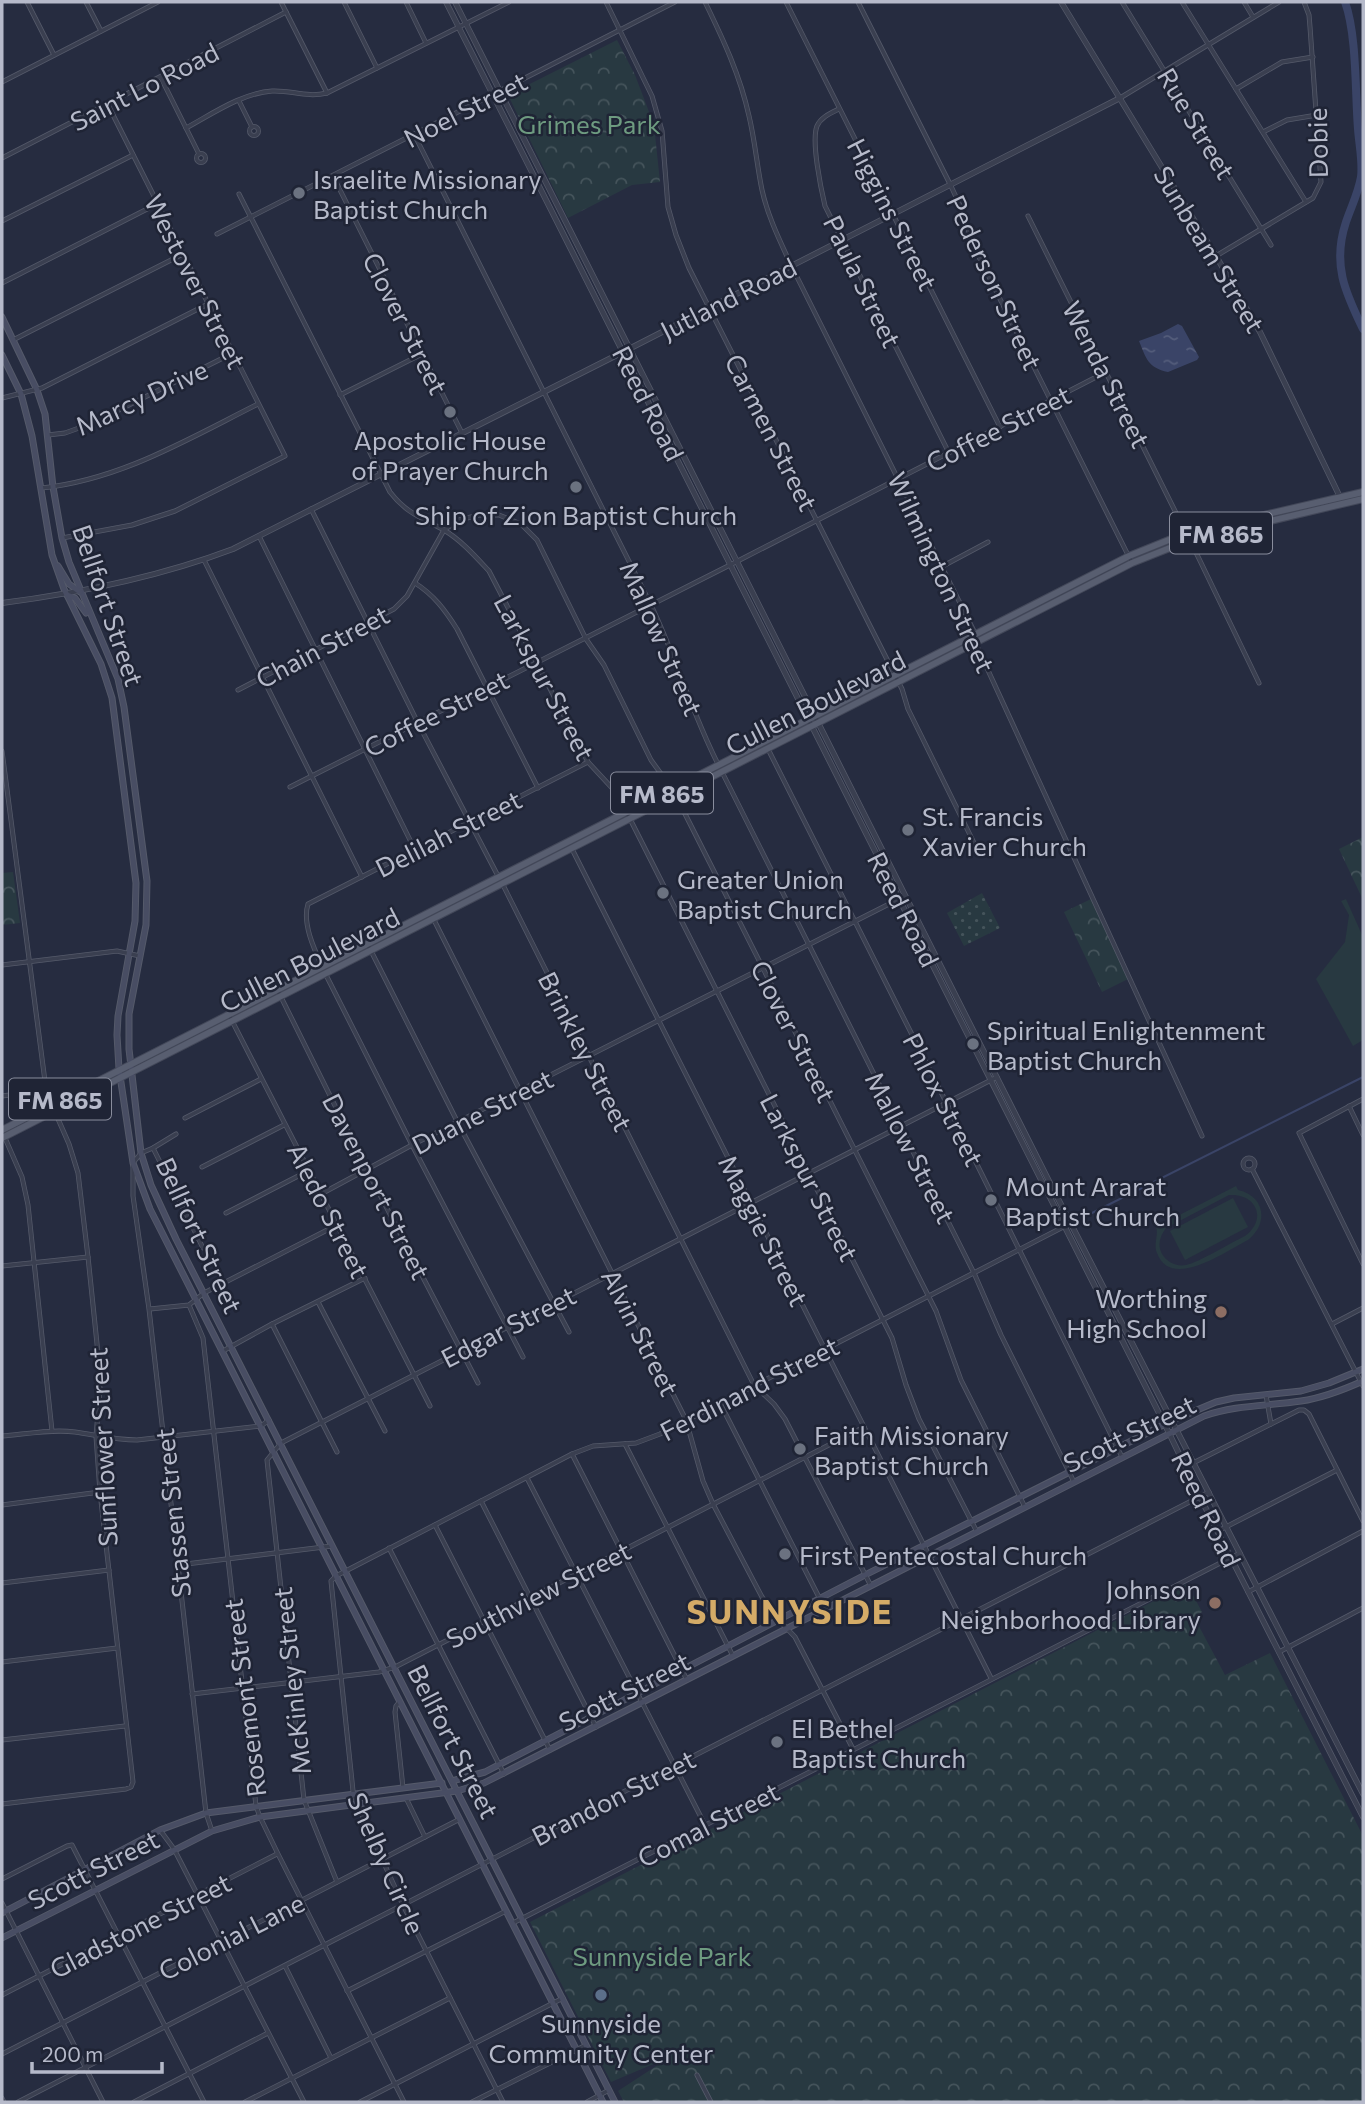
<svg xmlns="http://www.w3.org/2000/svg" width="1365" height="2104" font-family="Commissioner,sans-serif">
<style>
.grass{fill:#283941;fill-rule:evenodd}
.forest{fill:url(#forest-crowns)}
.garden{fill:url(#garden-dots)}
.water{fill:url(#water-ripples)}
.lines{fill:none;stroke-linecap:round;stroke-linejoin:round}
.stream{stroke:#3a4467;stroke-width:2}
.river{stroke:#3a4467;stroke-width:8}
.minor-casing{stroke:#555a6a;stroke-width:5}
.tertiary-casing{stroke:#555a6a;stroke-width:6}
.secondary-casing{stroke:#555a6a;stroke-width:7}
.primary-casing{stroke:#434859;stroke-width:8}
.minor{stroke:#3a3f50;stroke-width:3.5}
.tertiary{stroke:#3a3f50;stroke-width:4.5}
.secondary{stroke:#484d63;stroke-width:5}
.primary{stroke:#585e70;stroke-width:6}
.worship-dot{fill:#6b7280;stroke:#1f2435;stroke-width:2.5}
.education-dot{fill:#8d6e63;stroke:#1f2435;stroke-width:2.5}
.service-dot{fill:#5c6f8a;stroke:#1f2435;stroke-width:2.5}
.labels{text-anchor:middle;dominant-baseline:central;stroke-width:5;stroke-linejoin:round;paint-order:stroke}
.shield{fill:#1f2435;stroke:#898d9d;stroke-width:2}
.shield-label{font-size:24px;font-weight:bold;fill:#b6baca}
.street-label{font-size:26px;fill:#b6baca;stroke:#1f2435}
.park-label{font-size:26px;fill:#6e9b80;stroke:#1f2435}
.poi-label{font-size:26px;fill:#b6baca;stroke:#1f2435;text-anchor:start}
.district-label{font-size:33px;font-weight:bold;letter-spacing:2px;fill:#d4ab67;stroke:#1f2435}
</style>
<defs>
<pattern id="forest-crowns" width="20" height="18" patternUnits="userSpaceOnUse" patternTransform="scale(1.75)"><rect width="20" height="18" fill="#283941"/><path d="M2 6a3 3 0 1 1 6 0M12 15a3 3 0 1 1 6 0" fill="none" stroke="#45545b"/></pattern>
<pattern id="garden-dots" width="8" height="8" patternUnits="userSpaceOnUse" patternTransform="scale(1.75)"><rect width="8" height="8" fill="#283941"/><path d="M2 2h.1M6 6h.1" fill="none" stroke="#45545b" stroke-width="1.8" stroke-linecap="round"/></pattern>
<pattern id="water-ripples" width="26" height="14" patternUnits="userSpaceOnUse" patternTransform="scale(1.75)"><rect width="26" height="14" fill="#3a4467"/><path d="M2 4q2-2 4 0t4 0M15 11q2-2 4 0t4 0" fill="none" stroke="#545d7b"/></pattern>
</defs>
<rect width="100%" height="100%" fill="#262c40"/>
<g class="grass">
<path d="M1346 899 1363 937V1040L1353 1046 1316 979 1345 942 1349 915 1341 901Z"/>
<path d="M1236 1186 1238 1190C1265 1196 1269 1223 1248 1240 1226 1251 1171 1291 1157 1253 1153 1244 1159 1235 1156 1227ZM1229 1195C1256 1193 1268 1219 1245 1236 1230 1243 1200 1262 1186 1265 1176 1267 1167 1262 1162 1254 1157 1245 1160 1236 1166 1228Z"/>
<path d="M1233 1198 1248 1227 1185 1260 1170 1231Z"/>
</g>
<g class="forest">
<path d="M617 40 635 75 654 125 660 182 632 185 568 218 508 95Z"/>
<path d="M1363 837V900L1339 849Z"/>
<path d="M13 872 20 923 2 925V873Z"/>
<path d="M1091 899 1128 979 1102 992 1064 912Z"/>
<path d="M1187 1584 1202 1612 1194 1617 1225 1675 1270 1653 1363 1836V2102H624L618 2091 670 2057 611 2082 530 1922Z"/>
</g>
<path class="garden" d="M982 893 1000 928 964 946 947 913Z"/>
<path class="water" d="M1178 324 1182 326 1199 357 1197 360 1168 372C1148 368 1146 358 1139 341L1161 333Z"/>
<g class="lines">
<path class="stream" d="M1082 1218 1363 1077"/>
<path class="river" d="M1345 2C1357 35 1355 92 1358 129 1359 144 1363 162 1361 177 1358 194 1351 207 1346 222 1332 264 1345 292 1363 329"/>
<g class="minor-casing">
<g id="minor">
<path d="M27 2 54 55"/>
<path d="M86 2 101 31"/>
<path d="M281 2 327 93"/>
<path d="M344 2 377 68"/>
<path d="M406 2 426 43"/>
<path d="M606 2 652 96 662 131 668 207 676 235 689 268 902 689 908 709 977 849"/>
<path d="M705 2C723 39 740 75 749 116 755 141 757 166 762 190 768 217 780 241 791 265L976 635"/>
<path d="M786 2 1000 427"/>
<path d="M858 2 950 184 964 214 972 243 1132 563"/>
<path d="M1122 2 1271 245"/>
<path d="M1182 2 1306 202"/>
<path d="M1244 2 1253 17"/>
<path d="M161 78 199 154"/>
<path d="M2 82 158 2"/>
<path d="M1236 89 1282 62 1313 57"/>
<path d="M1120 98 1279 2"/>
<path d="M239 101 252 127"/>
<path d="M839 109C831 113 821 117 817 126 811 141 821 189 825 206L949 453"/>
<circle cx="254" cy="131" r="4.5"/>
<path d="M186 128C212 114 242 93 272 91 292 90 306 98 327 93L509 2"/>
<path d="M1263 132 1287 120 1317 115"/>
<path d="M414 134 651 605C676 657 692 714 719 766"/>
<circle cx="201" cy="158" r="4.5"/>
<path d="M2 158 286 12"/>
<path d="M333 176 462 433"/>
<path d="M239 194 390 492C406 513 422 518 444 530 462 541 475 556 489 571L588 762 613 789 626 811 892 1338 906 1385 919 1419 977 1532"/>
<path d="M1028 216 1186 533"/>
<path d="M2 221 133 155"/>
<path d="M217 234 675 2"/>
<path d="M1216 256 1313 198 1321 182 1310 27 1309 15 1304 2"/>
<path d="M2 283 157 204"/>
<path d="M13 340 183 254"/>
<path d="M340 395 422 354"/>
<path d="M2 398 42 388 208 304"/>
<path d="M48 435 65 433 93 423 233 353"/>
<path d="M41 488C120 480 188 439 258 404"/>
<path d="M311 509 418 723 498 876"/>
<path d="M259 536 415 850"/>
<path d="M62 538 132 525 175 511 285 456 108 105"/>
<path d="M1190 540 1259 683"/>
<path d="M204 560 362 877"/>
<path d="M943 566 988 542"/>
<path d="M415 583C434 595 445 610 457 629L538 788"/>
<path d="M975 642 1202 1136"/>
<path d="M238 690 394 609 407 596 444 530 459 520 479 515H499L521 524 537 540 586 639 604 665 651 760 672 789"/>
<path d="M768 749 946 1102 1122 1457"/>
<path d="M2 751 46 1089 52 1105"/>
<path d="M722 772 974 1273 1001 1335 1074 1482"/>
<path d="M290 787 730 565 1106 372"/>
<path d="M676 796 936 1311 961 1380 1025 1507"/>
<path d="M572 849 991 1678"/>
<path d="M502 883 754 1385 774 1404 785 1419 871 1586"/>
<path d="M434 920 686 1420 703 1481 713 1504 762 1597 774 1615 795 1637 853 1749"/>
<path d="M367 943 458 1123 569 1332"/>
<path d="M2 965 117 951 140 956"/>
<path d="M322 966C314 949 302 923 308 904L588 762"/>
<path d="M325 973 412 1145 523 1357"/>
<path d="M277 989 367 1170 478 1383"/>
<path d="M228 1013 430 1406"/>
<path d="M2 1096 86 1085"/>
<path d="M1363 1099 1299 1133 1363 1264"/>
<path d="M1349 1106 1363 1135"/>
<path d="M185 1118 261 1079"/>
<path d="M176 1134 153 1148 141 1153 133 1163V1196L149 1309 206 1813 212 1831"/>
<path d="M5 1138 22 1177 28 1205 52 1431"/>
<path d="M153 1148 203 1248"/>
<circle cx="1249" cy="1164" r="6"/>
<path d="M202 1167 284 1125"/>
<path d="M1252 1169 1363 1386"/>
<path d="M321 1194 412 1145 899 899"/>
<path d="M226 1213 308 1171"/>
<path d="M2 1266 88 1257"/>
<path d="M318 1302 385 1431"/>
<path d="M189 1305 203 1338 256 1806 260 1817 278 1854 404 2102"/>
<path d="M150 1309 189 1305 204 1293 337 1225"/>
<path d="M272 1324 337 1452"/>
<path d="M1332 1324 1363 1308"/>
<path d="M223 1351 272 1324 365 1278"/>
<path d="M1266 1395 1271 1424"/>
<path d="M720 1403 825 1609"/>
<path d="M2 1436C26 1434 51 1429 75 1432 96 1435 115 1440 137 1440L261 1426 269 1420"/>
<path d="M625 1444 733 1656"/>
<path d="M572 1454 687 1680"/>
<path d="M1193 1463 1299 1410H1304L1309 1414 1363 1521"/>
<path d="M527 1478 705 1825"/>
<path d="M481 1501 596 1727"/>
<path d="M2 1505 100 1492"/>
<path d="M435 1525 550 1750"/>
<path d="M1218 1531 1337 1470"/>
<path d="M389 1548 504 1774"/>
<path d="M178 1565 332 1546"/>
<path d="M2 1583 109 1570"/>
<path d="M1248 1592 1363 1531"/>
<path d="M1279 1652 1363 1608"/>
<path d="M2 1662 117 1648"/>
<path d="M192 1694 379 1672 395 1667 864 1427"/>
<path d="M400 1701 396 1706 395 1712 403 1788"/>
<path d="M2 1740 125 1726"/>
<path d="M406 1798 425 1837"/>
<path d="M2 1804 126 1789 131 1787 133 1782 100 1492 96 1436 100 1390 99 1363 88 1257 78 1173 69 1144 55 1112"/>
<path d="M160 1830 174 1849 304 2102"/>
<path d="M2 1879 67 1846 72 1845 204 2102"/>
<path d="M337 1882 304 1800 267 1460 281 1443 997 1077"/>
<path d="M2 1903 103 2102"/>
<path d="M513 1923 1240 1553"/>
<path d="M285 1966 331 2058"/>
<path d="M347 1991 506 1911"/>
<path d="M2 1995 277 1854"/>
<path d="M2 2054 460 1819"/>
<path d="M697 2075 711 2102"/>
<path d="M2 2098 4 2102"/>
<path d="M18 2102 1209 1492"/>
<path d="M134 2102 268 2033"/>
<path d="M245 2102 450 1998"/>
<path d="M360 2102 563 1998"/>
<path d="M472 2102 586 2045"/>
<path d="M503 2102 403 1905 357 1804 353 1791 331 1581 336 1576 572 1454 593 1446 636 1443 660 1434 1071 1223"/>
<path d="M587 2102 609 2090"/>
</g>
</g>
<g class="tertiary-casing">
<g id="tertiary">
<path d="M446 2 1169 1433 1200 1497 1363 1817"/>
<path d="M455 2 1049 1181 1363 1794"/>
<path d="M1061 2 1216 256 1260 332 1340 497"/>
<path d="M2 603C80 593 159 577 233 549L623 352 1120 98"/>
</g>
</g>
<g class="secondary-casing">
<g id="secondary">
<path d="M2 317 37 390 45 414 53 487 62 538 69 562 118 679 124 707 147 881 146 925 129 1014V1049L141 1153 151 1185 176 1239 615 2102"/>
<path d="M2 355 21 394 32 436 52 555 64 589 101 664 112 698 136 883 135 921 118 1016 117 1035 119 1069 133 1163 150 1209 603 2102"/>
<path d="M58 566 69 584 80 592"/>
<path d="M67 595 75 598 86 613"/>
<path d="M452 1781 485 1772 865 1575 1171 1421 1216 1402 1234 1398 1301 1391 1329 1383 1363 1369"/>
<path d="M2 1913 160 1830 206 1813 442 1783"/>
<path d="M2 1938 212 1831 260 1817 457 1791 484 1783 1204 1416C1235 1405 1268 1406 1301 1401 1322 1398 1343 1390 1363 1381"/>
</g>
</g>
<g class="primary-casing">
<g id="primary">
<path d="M2 1130 1129 556 1186 533 1363 492"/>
<path d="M2 1138 1132 563 1190 540 1363 499"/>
</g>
</g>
<use href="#minor" class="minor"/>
<use href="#tertiary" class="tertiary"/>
<use href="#secondary" class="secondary"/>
<use href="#primary" class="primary"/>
</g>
<g class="worship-dot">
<circle cx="299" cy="193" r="7"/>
<circle cx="450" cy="412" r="7"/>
<circle cx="576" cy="487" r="7"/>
<circle cx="908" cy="830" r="7"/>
<circle cx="663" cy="893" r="7"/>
<circle cx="973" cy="1044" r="7"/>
<circle cx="991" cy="1200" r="7"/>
<circle cx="800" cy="1449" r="7"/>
<circle cx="785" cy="1554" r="7"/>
<circle cx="777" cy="1742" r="7"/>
</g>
<g class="education-dot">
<circle cx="1221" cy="1312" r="7"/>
<circle cx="1215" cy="1603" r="7"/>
</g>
<circle class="service-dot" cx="601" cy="1995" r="7"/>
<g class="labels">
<g class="shield">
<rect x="1170" y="512.5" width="102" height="41" rx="5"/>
<rect x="611" y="772.5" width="102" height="41" rx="5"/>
<rect x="9" y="1078.5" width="102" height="41" rx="5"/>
</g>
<g class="shield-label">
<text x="1221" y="533">FM 865</text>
<text x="662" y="793">FM 865</text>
<text x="60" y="1099">FM 865</text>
</g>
<g class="street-label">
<text transform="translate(144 86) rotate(-27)">Saint Lo Road</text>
<text transform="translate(465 109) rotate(-27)">Noel Street</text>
<text transform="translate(1197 123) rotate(59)">Rue Street</text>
<text transform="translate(1317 143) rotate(-91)">Dobie</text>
<text transform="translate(893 214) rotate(63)">Higgins Street</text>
<text transform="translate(1210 249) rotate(59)">Sunbeam Street</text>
<text transform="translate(196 281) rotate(63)">Westover Street</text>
<text transform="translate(863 281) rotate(64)">Paula Street</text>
<text transform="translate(995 282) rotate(65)">Pederson Street</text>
<text transform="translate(728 298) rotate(-27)">Jutland Road</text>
<text transform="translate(406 323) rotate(63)">Clover Street</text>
<text transform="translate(1107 374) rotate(63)">Wenda Street</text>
<text transform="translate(141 397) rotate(-25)">Marcy Drive</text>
<text transform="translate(649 403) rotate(63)">Reed Road</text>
<text transform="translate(998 428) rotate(-27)">Coffee Street</text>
<text transform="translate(772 432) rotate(63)">Carmen Street</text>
<text transform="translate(942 572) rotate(65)">Wilmington Street</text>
<text transform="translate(109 605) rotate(71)">Bellfort Street</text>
<text transform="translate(662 638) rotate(66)">Mallow Street</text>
<text transform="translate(322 646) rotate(-28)">Chain Street</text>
<text transform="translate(545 677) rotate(62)">Larkspur Street</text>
<text transform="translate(815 702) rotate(-27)">Cullen Boulevard</text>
<text transform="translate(436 713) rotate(-27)">Coffee Street</text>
<text transform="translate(448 833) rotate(-27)">Delilah Street</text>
<text transform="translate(904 909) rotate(63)">Reed Road</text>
<text transform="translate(309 959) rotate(-27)">Cullen Boulevard</text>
<text transform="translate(794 1031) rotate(63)">Clover Street</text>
<text transform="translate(586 1051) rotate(63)">Brinkley Street</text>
<text transform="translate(944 1099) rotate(63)">Phlox Street</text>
<text transform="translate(482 1111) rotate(-27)">Duane Street</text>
<text transform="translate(911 1147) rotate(63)">Mallow Street</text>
<text transform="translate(810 1177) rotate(63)">Larkspur Street</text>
<text transform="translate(377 1186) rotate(63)">Davenport Street</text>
<text transform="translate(329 1210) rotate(63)">Aledo Street</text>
<text transform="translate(764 1230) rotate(63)">Maggie Street</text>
<text transform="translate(200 1235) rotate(65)">Bellfort Street</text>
<text transform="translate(508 1326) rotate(-27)">Edgar Street</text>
<text transform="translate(641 1332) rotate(63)">Alvin Street</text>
<text transform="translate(749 1388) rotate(-27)">Ferdinand Street</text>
<text transform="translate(1129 1433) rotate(-26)">Scott Street</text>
<text transform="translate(102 1447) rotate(-93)">Sunflower Street</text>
<text transform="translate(1207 1509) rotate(64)">Reed Road</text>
<text transform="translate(172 1513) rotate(-96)">Stassen Street</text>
<text transform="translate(538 1594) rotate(-27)">Southview Street</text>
<text transform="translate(291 1681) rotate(-96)">McKinley Street</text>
<text transform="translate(624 1691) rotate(-27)">Scott Street</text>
<text transform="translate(244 1698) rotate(-97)">Rosemont Street</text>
<text transform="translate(454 1741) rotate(63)">Bellfort Street</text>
<text transform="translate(613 1797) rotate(-27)">Brandon Street</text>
<text transform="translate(708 1824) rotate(-27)">Comal Street</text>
<text transform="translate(387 1863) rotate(66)">Shelby Circle</text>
<text transform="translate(93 1869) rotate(-27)">Scott Street</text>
<text transform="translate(140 1925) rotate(-27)">Gladstone Street</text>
<text transform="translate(231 1936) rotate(-27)">Colonial Lane</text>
</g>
<g class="park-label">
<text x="589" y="123">Grimes Park</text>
<text x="662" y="1955">Sunnyside Park</text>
</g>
<g class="poi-label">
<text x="313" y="178">Israelite Missionary<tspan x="313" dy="30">Baptist Church</tspan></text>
<text x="450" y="439" text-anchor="middle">Apostolic House<tspan x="450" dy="30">of Prayer Church</tspan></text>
<text x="576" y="514" text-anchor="middle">Ship of Zion Baptist Church</text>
<text x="922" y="815">St. Francis<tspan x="922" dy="30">Xavier Church</tspan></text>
<text x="677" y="878">Greater Union<tspan x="677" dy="30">Baptist Church</tspan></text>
<text x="987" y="1029">Spiritual Enlightenment<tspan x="987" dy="30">Baptist Church</tspan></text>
<text x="1005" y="1185">Mount Ararat<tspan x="1005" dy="30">Baptist Church</tspan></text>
<text x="1207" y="1297" text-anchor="end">Worthing<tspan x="1207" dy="30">High School</tspan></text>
<text x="814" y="1434">Faith Missionary<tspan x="814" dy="30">Baptist Church</tspan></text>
<text x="799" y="1554">First Pentecostal Church</text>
<text x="1201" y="1588" text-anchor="end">Johnson<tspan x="1201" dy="30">Neighborhood Library</tspan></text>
<text x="791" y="1727">El Bethel<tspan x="791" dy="30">Baptist Church</tspan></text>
<text x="601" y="2022" text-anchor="middle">Sunnyside<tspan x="601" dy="30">Community Center</tspan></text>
</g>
<g class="district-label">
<text x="790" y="1610">SUNNYSIDE</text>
</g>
</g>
<rect width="1365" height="2104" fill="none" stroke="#b6baca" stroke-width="7"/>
<path d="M32 2062v10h130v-10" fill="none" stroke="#b6baca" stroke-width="3.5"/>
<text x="42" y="2062" font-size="21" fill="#b6baca" stroke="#1f2435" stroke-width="5" paint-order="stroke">200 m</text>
</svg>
